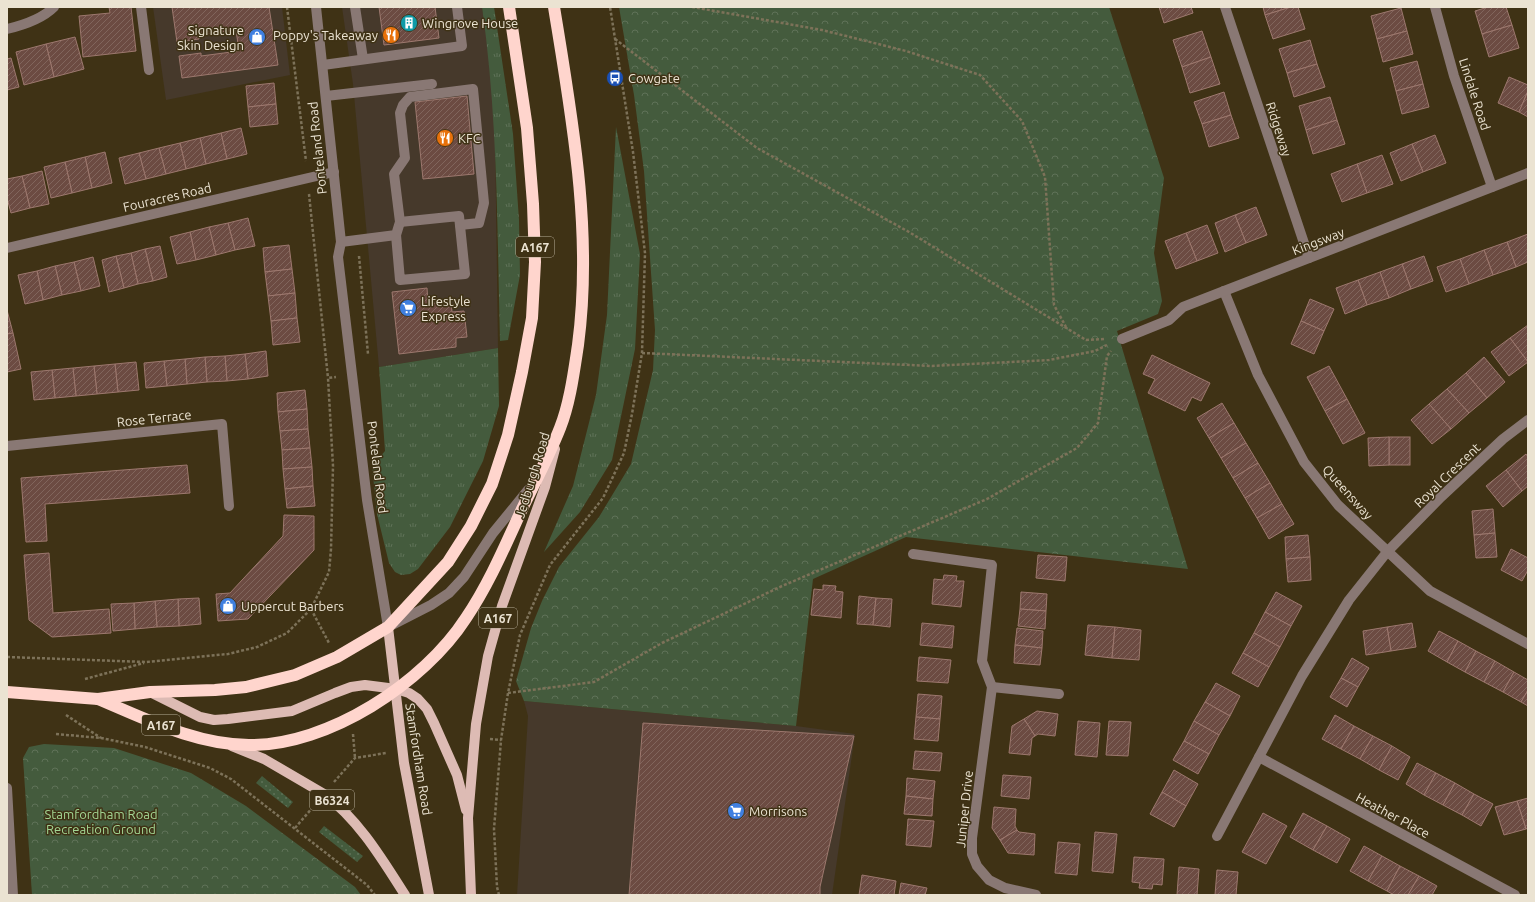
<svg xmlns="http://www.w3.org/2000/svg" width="1535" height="902" font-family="Ubuntu,sans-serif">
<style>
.commercial{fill:#46392b}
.grass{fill:url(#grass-tufts)}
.park{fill:url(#park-crowns)}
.garden{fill:url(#garden-dots)}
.building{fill:url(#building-hatch);stroke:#9d786e}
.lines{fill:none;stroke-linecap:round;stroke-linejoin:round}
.path{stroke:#7d7259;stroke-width:2.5;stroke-dasharray:3 2;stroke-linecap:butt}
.minor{stroke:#897874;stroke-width:10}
.major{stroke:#ddbbb4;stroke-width:10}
.highway{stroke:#ffd5cd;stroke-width:12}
.labels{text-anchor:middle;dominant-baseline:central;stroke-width:3;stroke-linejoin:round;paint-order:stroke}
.shield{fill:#3f3215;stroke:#b7ae99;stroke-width:1}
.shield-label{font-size:12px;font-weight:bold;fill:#ebe3d2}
.poi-label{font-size:13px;fill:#ebe3d2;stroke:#3f3215;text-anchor:start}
.street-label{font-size:13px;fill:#ebe3d2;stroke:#3f3215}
.park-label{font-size:13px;fill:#a2d593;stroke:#3f3215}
</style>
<defs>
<pattern id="grass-tufts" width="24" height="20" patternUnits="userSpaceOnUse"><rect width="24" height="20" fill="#445b3d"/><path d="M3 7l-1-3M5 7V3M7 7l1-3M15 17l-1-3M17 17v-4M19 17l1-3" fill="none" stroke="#5f7258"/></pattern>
<pattern id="park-crowns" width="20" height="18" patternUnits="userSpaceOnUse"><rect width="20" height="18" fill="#445b3d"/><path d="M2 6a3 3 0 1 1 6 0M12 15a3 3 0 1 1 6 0" fill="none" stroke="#5f7258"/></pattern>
<pattern id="garden-dots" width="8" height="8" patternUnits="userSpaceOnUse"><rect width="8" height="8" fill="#445b3d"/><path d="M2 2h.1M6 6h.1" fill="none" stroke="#5f7258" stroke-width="1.8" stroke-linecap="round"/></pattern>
<pattern id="building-hatch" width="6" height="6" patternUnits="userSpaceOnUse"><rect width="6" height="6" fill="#6c4b42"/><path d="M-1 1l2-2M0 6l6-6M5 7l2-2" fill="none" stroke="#81655c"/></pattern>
</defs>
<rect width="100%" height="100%" fill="#3f3215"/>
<g class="commercial">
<path d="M153 7H282L290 75 166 100Z"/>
<path d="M342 7H482L490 60 495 132 498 348 379 367 353 84Z"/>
<path d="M524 701 796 726 855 734 832 895H517L528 716Z"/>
</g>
<g class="grass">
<path d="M482 7H494L513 134 519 220 520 275 508 340 500 341C497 229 498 118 482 7Z"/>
<path d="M616 127 640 254 635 349 612 460 580 512 544 552 573 486 596 395 607 315Z"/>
<path d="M498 348 499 406 483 461 450 527 418 569 410 574 401 575 395 572 389 563 377 514 372 466 385 451 379 367Z"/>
</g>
<g class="park">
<path d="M619 7H1109L1164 178 1154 253 1162 301 1158 314 1117 331 1188 569 906 537 813 579 796 726 524 701 516 681 531 628 542 601 559 567 599 517 631 464 653 370 655 330 644 171 634 95Z"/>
<path d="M44 744 114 748 191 773 246 806 355 887 361 895H32L23 758 29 747Z"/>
</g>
<g class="garden">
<path d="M262 776 293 802 288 808 256 783Z"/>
<path d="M324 826 363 856 357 862 319 832Z"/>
</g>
<g class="building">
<path d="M109 7H131L136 51 83 57 79 16 110 13Z"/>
<path d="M172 7H269L278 65 182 78 179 56 201 53V56L239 51 236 30 199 35V39L177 42Z"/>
<path d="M379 7H435L439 38 384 45Z"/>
<path d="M1159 7H1191L1193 13 1164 23Z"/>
<path d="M1263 7H1291L1265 15Z"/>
<path d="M1291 7H1298L1305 29 1273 39 1265 15Z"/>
<path d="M1488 7H1506L1512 25 1482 34 1475 11Z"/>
<path d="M1401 8 1407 31 1377 39 1371 16Z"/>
<path d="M1512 25 1519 48 1489 57 1482 34Z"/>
<path d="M1202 31 1211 57 1182 67 1173 40Z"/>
<path d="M1407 31 1413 54 1383 62 1377 39Z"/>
<path d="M75 37 84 69 54 77 46 44Z"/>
<path d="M1310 40 1317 64 1287 73 1279 49Z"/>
<path d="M46 44 54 77 24 85 16 52Z"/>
<path d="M1211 57 1220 84 1190 93 1182 67Z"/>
<path d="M11 58 19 87 7 90V59Z"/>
<path d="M1417 61 1423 84 1396 91 1390 68Z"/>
<path d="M1317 64 1325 87 1294 97 1287 73Z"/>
<path d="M1509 77 1528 85V91L1519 112 1498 103Z"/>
<path d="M274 83 276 104 248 107 246 86Z"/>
<path d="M1423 84 1429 107 1402 114 1396 91Z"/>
<path d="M1528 91V117L1519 112Z"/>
<path d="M1224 92 1231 115 1202 124 1194 102Z"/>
<path d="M467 96 474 174 423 179 415 102Z"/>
<path d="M1330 97 1337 120 1306 130 1299 106Z"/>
<path d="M276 104 278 124 250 127 248 107Z"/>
<path d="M1231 115 1239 138 1209 147 1202 124Z"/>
<path d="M1337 120 1345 144 1313 154 1306 130Z"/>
<path d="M241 128 247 154 227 159 221 133Z"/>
<path d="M221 133 227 159 206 164 200 138Z"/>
<path d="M1435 135 1446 163 1423 172 1412 144Z"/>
<path d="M200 138 206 164 186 169 180 143Z"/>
<path d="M180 143 186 169 166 174 159 148Z"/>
<path d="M1412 144 1423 172 1401 181 1390 153Z"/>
<path d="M159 148 166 174 146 179 139 153Z"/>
<path d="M105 152 112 183 92 188 85 157Z"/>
<path d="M139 153 146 179 125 184 119 158Z"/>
<path d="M1382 155 1393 184 1367 193 1357 164Z"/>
<path d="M85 157 92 188 72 193 65 162Z"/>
<path d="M65 162 72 193 51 198 44 167Z"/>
<path d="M1357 164 1367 193 1342 202 1331 174Z"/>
<path d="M42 171 49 204 30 208 22 176Z"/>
<path d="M22 176 30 208 11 213 7 198V179Z"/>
<path d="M1256 207 1267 235 1246 243 1235 215Z"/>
<path d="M1235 215 1246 243 1225 252 1215 223Z"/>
<path d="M248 218 255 246 235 250 228 223Z"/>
<path d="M228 223 235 250 216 255 209 227Z"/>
<path d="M1207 225 1218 253 1197 261 1186 233Z"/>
<path d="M209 227 216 255 196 260 190 232Z"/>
<path d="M190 232 196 260 177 264 170 237Z"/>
<path d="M1186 233 1197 261 1176 269 1165 241Z"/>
<path d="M1528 234V262L1516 267 1507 242Z"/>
<path d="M1507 242 1516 267 1493 275 1484 250Z"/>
<path d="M289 245 292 269 265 272 263 248Z"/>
<path d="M160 246 167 277 153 281 145 249Z"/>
<path d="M145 249 153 281 138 284 131 253Z"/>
<path d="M1484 250 1493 275 1469 284 1460 259Z"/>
<path d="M131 253 138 284 124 288 116 256Z"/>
<path d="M116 256 124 288 109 292 102 260Z"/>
<path d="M1424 256 1433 281 1411 289 1402 264Z"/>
<path d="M93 257 100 286 81 291 74 262Z"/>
<path d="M1460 259 1469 284 1446 292 1437 267Z"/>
<path d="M74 262 81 291 62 295 55 266Z"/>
<path d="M1402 264 1411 289 1389 298 1380 272Z"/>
<path d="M55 266 62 295 43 300 37 271Z"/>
<path d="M292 269 295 293 268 296 265 272Z"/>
<path d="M37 271 43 300 25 304 18 275Z"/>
<path d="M1380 272 1389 298 1367 305 1358 280Z"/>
<path d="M1358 280 1367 305 1345 314 1336 288Z"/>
<path d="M427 288 428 304 451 301 452 312 464 311 467 337 456 338V347L399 354 392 292Z"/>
<path d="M295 293 297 318 271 321 268 296Z"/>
<path d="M1310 299 1334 309 1324 331 1301 321Z"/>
<path d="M7 310 13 333 7 334Z"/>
<path d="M297 318 300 342 273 345 271 321Z"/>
<path d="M1301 321 1324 331 1314 354 1291 344Z"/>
<path d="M1528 325V362L1510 338Z"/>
<path d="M13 333 21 369 7 372V334Z"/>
<path d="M1510 338 1528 362 1509 376 1491 352Z"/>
<path d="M266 351 268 376 248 379 245 354Z"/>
<path d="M245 354 248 379 227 381 225 356Z"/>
<path d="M1152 355 1210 383 1201 401 1192 397 1185 411 1148 393 1155 379 1143 374Z"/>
<path d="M225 356 227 381 207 382 205 357Z"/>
<path d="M205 357 207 382 187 384 185 359Z"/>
<path d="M1484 357 1505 382 1487 398 1466 373Z"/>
<path d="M185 359 187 384 167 386 164 361Z"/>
<path d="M164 361 167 386 146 388 144 363Z"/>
<path d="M136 362 139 390 118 392 115 364Z"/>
<path d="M115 364 118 392 97 394 94 366Z"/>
<path d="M94 366 97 394 76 396 73 368Z"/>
<path d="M1329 366 1347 399 1325 411 1307 377Z"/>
<path d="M73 368 76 396 55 398 52 370Z"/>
<path d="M52 370 55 398 34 400 31 372Z"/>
<path d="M1466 373 1487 398 1469 413 1447 389Z"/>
<path d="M1447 389 1469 413 1451 429 1429 404Z"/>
<path d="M305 390 307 409 278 412 277 393Z"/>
<path d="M1347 399 1365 433 1343 444 1325 411Z"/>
<path d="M1222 403 1234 423 1209 438 1197 418Z"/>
<path d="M1429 404 1451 429 1432 444 1411 420Z"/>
<path d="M307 409 308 429 280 431 278 412Z"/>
<path d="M1234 423 1246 443 1221 458 1209 438Z"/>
<path d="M308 429 310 448 282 450 280 431Z"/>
<rect x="1389" y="437" width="21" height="28"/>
<path d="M1389 437V465L1369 466 1368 438Z"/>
<path d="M1246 443 1258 463 1233 478 1221 458Z"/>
<path d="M310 448 312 467 283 469 282 450Z"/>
<path d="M1526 454 1528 457V486L1522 491 1506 470Z"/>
<path d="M1258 463 1270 483 1245 498 1233 478Z"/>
<path d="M187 465 190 493 45 504 47 541 26 542 21 478Z"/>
<path d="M312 467 313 486 285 489 283 469Z"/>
<path d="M1506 470 1522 491 1503 507 1486 486Z"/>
<path d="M1270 483 1282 504 1257 518 1245 498Z"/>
<path d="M313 486 315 506 287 508 285 489Z"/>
<path d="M1282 504 1294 524 1269 539 1257 518Z"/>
<path d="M1493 509 1495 533 1474 535 1472 511Z"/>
<path d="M284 515 314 516V550L248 619 218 621 216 594 230 593 283 536Z"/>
<path d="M1495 533 1497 557 1476 558 1474 535Z"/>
<path d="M1308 535 1310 557 1286 559 1285 537Z"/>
<path d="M1511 549 1528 558V570L1522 581 1501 570Z"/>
<path d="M49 553 53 613 109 609 111 633 52 637 29 620 24 555Z"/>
<path d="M1038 555 1067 557 1065 581 1036 578Z"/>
<path d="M1310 557 1311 580 1288 582 1286 559Z"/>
<path d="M944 575 957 576 956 581H964L961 607 932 604 934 579 943 580Z"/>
<path d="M823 585 836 586 835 591 843 592 841 618 811 615 814 589 823 590Z"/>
<path d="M1021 592 1047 594 1046 611 1020 609Z"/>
<path d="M1276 592 1302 606 1291 626 1265 612Z"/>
<path d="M859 596 876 598 873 625 857 624Z"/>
<path d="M199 598 201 624 179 626 178 599Z"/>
<path d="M876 598 892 599 890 627 873 625Z"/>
<path d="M178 599 179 626 157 627 155 601Z"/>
<path d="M155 601 157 627 135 629 134 603Z"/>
<path d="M134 603 135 629 113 631 111 604Z"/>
<path d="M1020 609 1046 611 1045 629 1018 626Z"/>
<path d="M1265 612 1291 626 1280 647 1254 633Z"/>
<path d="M922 623 954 626 952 648 920 645Z"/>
<path d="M1412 623 1416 647 1391 651 1387 627Z"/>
<path d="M1088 625 1115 627 1112 658 1085 655Z"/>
<path d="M1115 627 1141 630 1139 660 1112 658Z"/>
<path d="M1387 627 1391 651 1366 655 1363 631Z"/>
<path d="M1017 628 1043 631 1042 648 1015 645Z"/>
<path d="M1439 631 1458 641 1447 662 1428 651Z"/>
<path d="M1254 633 1280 647 1269 667 1243 653Z"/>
<path d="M1458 641 1476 651 1465 672 1447 662Z"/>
<path d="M1015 645 1042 648 1040 665 1014 663Z"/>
<path d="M1476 651 1495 661 1484 682 1465 672Z"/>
<path d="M1243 653 1269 667 1258 687 1232 673Z"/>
<path d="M919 657 951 660 948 683 917 681Z"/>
<path d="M1352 658 1369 668 1358 687 1341 678Z"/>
<path d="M1495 661 1514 672 1503 692 1484 682Z"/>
<path d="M1514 672 1528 680V690L1521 702 1503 692Z"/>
<path d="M1341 678 1358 687 1347 707 1330 697Z"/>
<path d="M1216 683 1240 696 1230 716 1205 702Z"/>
<path d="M1528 690V706L1521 702Z"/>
<path d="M918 694 942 696 940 719 916 717Z"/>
<path d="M1205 702 1230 716 1219 735 1194 721Z"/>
<path d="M1037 711 1058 714 1055 736 1038 734 1035 736 1024 719Z"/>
<path d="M1335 715 1354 726 1341 749 1322 739Z"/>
<path d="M916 717 940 719 938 741 914 739Z"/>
<path d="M1024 719 1035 736 1032 738 1030 755 1009 753 1012 726Z"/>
<path d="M1078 721 1100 723 1097 757 1075 755Z"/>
<path d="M1109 721 1131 722 1128 756 1106 755Z"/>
<path d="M1194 721 1219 735 1209 754 1184 741Z"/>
<path d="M643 723 854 736 820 887V895H629Z"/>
<path d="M1354 726 1373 736 1360 759 1341 749Z"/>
<path d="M1373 736 1392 746 1379 770 1360 759Z"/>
<path d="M1184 741 1209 754 1198 774 1173 760Z"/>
<path d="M1392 746 1410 757 1398 780 1379 770Z"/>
<path d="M915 751 942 753 940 771 913 769Z"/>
<path d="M1417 763 1436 773 1424 795 1406 784Z"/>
<path d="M1174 770 1198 784 1186 806 1162 792Z"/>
<path d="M1436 773 1455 783 1443 805 1424 795Z"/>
<path d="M1003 775 1031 777 1029 799 1001 796Z"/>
<path d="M907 778 935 781 933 799 906 796Z"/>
<path d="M1455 783 1474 794 1462 815 1443 805Z"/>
<path d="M1162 792 1186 806 1174 827 1150 814Z"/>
<path d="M1474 794 1493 804 1481 826 1462 815Z"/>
<path d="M906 796 933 799 932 816 904 814Z"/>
<path d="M1528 798V828L1526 829 1517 801Z"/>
<path d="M1517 801 1526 829 1504 835 1495 807Z"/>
<path d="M994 807 1016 809 1015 826 1017 830 1000 840 992 828Z"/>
<path d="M1263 813 1287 826 1266 864 1242 852Z"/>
<path d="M1303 813 1327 826 1313 850 1290 837Z"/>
<path d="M908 819 934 821 931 847 906 845Z"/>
<path d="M1327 826 1350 839 1337 863 1313 850Z"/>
<path d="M1017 830 1019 832 1035 834 1034 855 1008 853 1000 840Z"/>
<path d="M1095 832 1117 834 1113 873 1092 871Z"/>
<path d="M1058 842 1080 844 1077 875 1055 873Z"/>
<path d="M1364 846 1382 856 1368 881 1350 871Z"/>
<path d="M1382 856 1400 866 1387 891 1368 881Z"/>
<path d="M1134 857 1164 859 1162 885 1153 884 1152 889 1139 888 1140 883 1132 882Z"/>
<path d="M1400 866 1419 876 1408 895H1394L1387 891Z"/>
<path d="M1179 867 1199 869 1197 895H1177Z"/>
<path d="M1217 870 1238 872 1236 895H1215Z"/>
<path d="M862 875 896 881 894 895H859Z"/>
<path d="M1419 876 1437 886 1432 895H1408Z"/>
<path d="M901 883 927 888 925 895H899Z"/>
</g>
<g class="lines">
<g class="path">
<path d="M287 7 306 161"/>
<path d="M692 7 822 30 906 51 980 75 1022 121 1045 177 1054 305 1066 327"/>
<path d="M615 39 757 148 909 232 1086 340 1106 339"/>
<path d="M309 194 328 378"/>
<path d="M359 256 368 354"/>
<path d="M642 353 932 366 1049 360 1095 351 1107 345"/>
<path d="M311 609 329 643"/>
<path d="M7 657 146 662 228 654 257 647 287 633 311 609 329 572 331 549 333 466 328 378 336 377"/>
<path d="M85 679 144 663"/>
<path d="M508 693 594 682 662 643 782 586 987 499 1077 448 1098 423 1107 356 1111 351"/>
<path d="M66 715 101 738"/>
<path d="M56 734 101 738 145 747 210 768 231 779 367 885 375 895"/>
<path d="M353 734 355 758"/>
<path d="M490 739 501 740"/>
<path d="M334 782 355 758 386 753"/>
<path d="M295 828 313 807"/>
<path d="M499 895 497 887 494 829 501 740 508 693 520 635 550 565 603 498 624 453 632 414 642 353 645 253 633 152 610 7"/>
</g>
<g class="minor">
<path d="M141 7 149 70"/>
<path d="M316 7 341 242 338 257 367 500 388 627 431 605 449 593 464 577 493 533 528 490"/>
<path d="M355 7 363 59"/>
<path d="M1225 7 1309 258"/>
<path d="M1435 7 1454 76 1492 187"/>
<path d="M7 29C24 25 42 19 54 7"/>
<path d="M323 65 462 46 457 7"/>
<path d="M326 96 432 84"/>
<path d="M396 235 400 280 465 274 459 216 400 222"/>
<path d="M341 242 396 235 400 222 394 174 405 158 400 113 403 105 410 97 473 89 484 203 479 223 460 225"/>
<path d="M7 248 334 172"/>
<path d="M1224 291 1258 375 1304 462 1338 505 1430 591 1528 644"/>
<path d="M1122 339 1169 320 1183 307 1528 173"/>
<path d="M7 446 222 424 229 506"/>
<path d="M913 554 992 565 982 661 992 687 972 838V854L977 866 989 880 1005 888 1036 895"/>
<path d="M992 687 1059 694"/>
<path d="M7 788 13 895"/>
<path d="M1217 836 1259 757"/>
<path d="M1515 895 1259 757 1302 676 1349 600 1387 552 1441 497 1503 439 1528 420"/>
</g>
<g class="major">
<path d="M388 627 404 763 429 895"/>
<path d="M150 692 200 717 214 720 228 719 292 711 335 693 351 687 365 685 396 689 409 693 418 699 427 709 434 723 457 775 466 810"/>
<path d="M232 746 264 759 324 794C359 820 382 859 405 895"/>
<path d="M471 895 468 818 476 724 488 656 502 606 545 487 555 449"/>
</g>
<g class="highway">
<path d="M7 692 98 699 150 692 215 690 246 687 295 675 337 657 388 627 448 562 471 526 492 484 508 435 522 372 532 318 535 262 533 204 527 128 509 7"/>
<path d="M98 699C146 719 196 745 249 745 328 746 424 683 466 618 489 584 505 546 522 509 535 482 549 456 560 428 570 403 574 371 578 345 593 232 572 118 554 7"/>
</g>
</g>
<defs>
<g id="building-disc" transform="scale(0.9)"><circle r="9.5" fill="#0f9aa8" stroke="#3f3215"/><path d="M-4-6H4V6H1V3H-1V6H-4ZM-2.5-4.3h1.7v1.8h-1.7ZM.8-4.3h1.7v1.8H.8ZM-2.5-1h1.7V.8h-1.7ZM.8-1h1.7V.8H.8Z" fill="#fff"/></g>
<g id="restaurant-disc" transform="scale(0.9)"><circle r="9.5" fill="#e8710a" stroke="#3f3215"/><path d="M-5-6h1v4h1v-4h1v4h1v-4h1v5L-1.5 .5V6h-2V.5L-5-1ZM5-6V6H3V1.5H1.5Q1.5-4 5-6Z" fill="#fff"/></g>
<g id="shop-disc" transform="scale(0.9)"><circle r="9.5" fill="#3f7fe0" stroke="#3f3215"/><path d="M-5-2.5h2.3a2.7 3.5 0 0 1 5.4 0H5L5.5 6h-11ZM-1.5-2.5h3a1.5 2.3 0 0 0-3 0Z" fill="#fff"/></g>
<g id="bus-disc" transform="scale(0.9)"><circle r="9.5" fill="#1a4fb4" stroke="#3f3215"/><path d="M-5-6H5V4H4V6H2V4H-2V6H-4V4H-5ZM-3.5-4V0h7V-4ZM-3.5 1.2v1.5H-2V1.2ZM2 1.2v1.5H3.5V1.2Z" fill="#fff"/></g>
<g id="supermarket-disc" transform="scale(0.9)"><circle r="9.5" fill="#3f7fe0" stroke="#3f3215"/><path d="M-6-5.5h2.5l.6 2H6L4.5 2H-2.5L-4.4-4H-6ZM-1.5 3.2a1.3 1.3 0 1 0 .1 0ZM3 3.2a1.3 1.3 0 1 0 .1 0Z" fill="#fff"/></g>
</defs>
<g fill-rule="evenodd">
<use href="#building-disc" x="409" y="23"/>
<use href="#restaurant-disc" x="391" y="35"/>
<use href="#shop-disc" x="257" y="37"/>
<use href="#bus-disc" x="615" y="78"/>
<use href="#restaurant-disc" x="445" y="138"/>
<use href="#supermarket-disc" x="408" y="308"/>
<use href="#shop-disc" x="228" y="606"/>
<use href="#supermarket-disc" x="736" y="811"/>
</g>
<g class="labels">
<g class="shield">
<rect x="516" y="237" width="38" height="20" rx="3"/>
<rect x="479" y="608" width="38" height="20" rx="3"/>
<rect x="142" y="715" width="38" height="20" rx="3"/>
<rect x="310" y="790" width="44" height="20" rx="3"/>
</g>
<g class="shield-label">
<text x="535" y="247">A167</text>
<text x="498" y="618">A167</text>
<text x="161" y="725">A167</text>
<text x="332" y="800">B6324</text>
</g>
<g class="poi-label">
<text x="422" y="23">Wingrove House</text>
<text x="244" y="30" text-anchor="end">Signature<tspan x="244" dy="15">Skin Design</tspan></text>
<text x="378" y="35" text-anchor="end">Poppy's Takeaway</text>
<text x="628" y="78">Cowgate</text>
<text x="458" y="138">KFC</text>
<text x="421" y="301">Lifestyle<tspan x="421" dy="15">Express</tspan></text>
<text x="241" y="606">Uppercut Barbers</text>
<text x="749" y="811">Morrisons</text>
</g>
<g class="street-label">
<text transform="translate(1475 94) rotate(72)">Lindale Road</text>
<text transform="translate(1279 129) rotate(72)">Ridgeway</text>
<text transform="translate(317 148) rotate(-96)">Ponteland Road</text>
<text transform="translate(167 197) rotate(-13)">Fouracres Road</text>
<text transform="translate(1318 241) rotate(-21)">Kingsway</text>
<text transform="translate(154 418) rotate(-6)">Rose Terrace</text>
<text transform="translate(378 467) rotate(83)">Ponteland Road</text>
<text transform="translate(532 475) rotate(-73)">Jedburgh Road</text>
<text transform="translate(1447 475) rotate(-44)">Royal Crescent</text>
<text transform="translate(1348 492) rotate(48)">Queensway</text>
<text transform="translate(419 759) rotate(81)">Stamfordham Road</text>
<text transform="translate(964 809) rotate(-84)">Juniper Drive</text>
<text transform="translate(1393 815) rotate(28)">Heather Place</text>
</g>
<g class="park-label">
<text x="101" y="814">Stamfordham Road<tspan x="101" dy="15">Recreation Ground</tspan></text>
</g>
</g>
<rect width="1535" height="902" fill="none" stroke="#ebe3d2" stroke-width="16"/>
</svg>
